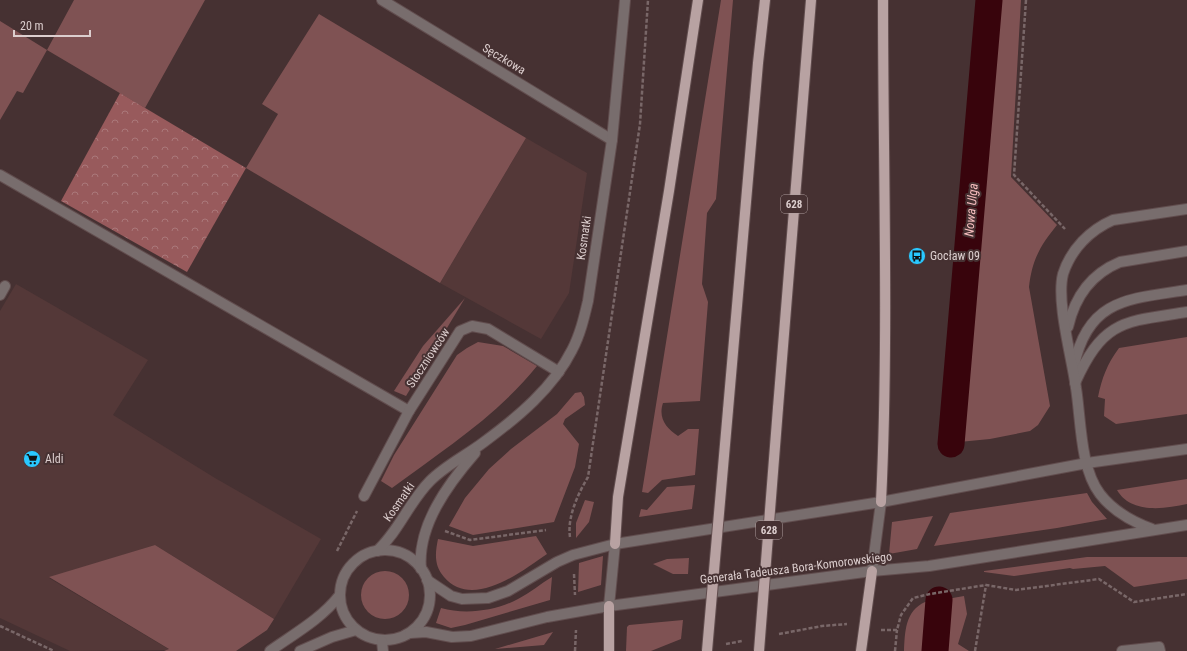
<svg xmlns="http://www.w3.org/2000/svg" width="1187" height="651" font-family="'Roboto Condensed',sans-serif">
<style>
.built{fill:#543838}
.green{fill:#7f5253}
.forest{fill:url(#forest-crowns)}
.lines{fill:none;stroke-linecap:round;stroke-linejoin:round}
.canal{stroke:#38040c;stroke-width:27}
.minor-casing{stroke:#614d4e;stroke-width:12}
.major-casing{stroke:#614d4e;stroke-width:12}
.path{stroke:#796768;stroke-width:2.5;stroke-dasharray:4 2;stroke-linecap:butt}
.minor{stroke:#786d6d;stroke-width:10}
.major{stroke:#b8a2a2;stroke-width:10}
.major-bridge-casing{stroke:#614d4e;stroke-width:12;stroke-linecap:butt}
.major-bridge{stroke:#b8a2a2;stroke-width:10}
.labels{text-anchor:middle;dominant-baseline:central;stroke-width:4;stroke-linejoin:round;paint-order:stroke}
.shield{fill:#463132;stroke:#af9f9f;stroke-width:1}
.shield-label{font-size:11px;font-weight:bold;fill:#dccece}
.street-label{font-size:12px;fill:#dccece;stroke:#463132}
.poi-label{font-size:12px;fill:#dccece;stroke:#463132;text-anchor:start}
.water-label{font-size:13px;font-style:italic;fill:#f8bebf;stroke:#463132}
</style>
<defs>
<pattern id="forest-crowns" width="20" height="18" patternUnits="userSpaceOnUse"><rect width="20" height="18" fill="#985a5c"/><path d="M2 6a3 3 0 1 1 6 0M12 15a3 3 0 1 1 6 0" fill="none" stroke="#aa787a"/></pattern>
</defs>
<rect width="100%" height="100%" fill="#463132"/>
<g class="built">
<path d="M526 138 587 173 569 293 541 339 440 283Z"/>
<path d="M16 284 148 360 113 415 215 478 321 539 274 619 155 545 49 578 170 650 70 651 0 618V311Z"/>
</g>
<g class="green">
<path d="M74 0H205L145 108 47 50 23 93 17 91 0 120V21L47 50Z"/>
<path d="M721 0H733L716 199 707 213 702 284 708 302 700 401 663 403C658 418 666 428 678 436L688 429H699L695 475 662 480 648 493 642 492Z"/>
<path d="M996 0H1021L1011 177 1057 225C1040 246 1032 260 1029 287L1050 406 1038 425 1030 431 990 439 959 442Z"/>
<path d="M319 14 526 138 440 283 246 168 278 114 262 104Z"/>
<path d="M465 298 406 396 394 391 423 346Z"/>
<path d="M1187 337V414L1116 424 1104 416 1105 399 1098 397C1102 378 1107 364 1119 348Z"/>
<path d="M478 342 503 346 537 366C497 416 443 450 392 488L381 481 394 455 457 355 467 348Z"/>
<path d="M581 392 584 397 585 405 565 419 563 424 579 444 575 467 554 522 473 535 449 526 465 498 489 469 511 449 557 414 575 393Z"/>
<path d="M1187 479V504C1164 509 1131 514 1117 490Z"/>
<path d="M695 485 692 509 639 517 641 509 647 510 667 487Z"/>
<path d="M1087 493 1092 502 1107 519 1057 528 934 546 950 513Z"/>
<path d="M585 500 594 502 589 522 576 538V523Z"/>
<path d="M933 516 917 549 889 554 892 522Z"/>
<path d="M536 536 547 554C521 572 472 610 444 577 434 566 435 553 438 539L473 546Z"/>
<path d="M155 545 274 619 267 630 236 651H164L169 649 49 577Z"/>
<path d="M603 556 601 585 578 592 579 563Z"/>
<path d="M1087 557H1187V579L1134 587 1105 566 1073 569 1070 568 1014 576 984 572V571Z"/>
<path d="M689 558 688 574H673L653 564 667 559Z"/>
<circle cx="385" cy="595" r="24"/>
<path d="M552 577 550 600 465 625 451 628 436 623 441 608C465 615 496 611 518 599 530 593 540 584 552 577Z"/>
<path d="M964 596 967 614 958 644 969 651H943L947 599Z"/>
<path d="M925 602H932L928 651H904C905 632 905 611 925 602Z"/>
<path d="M683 620 681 639 651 651H626L627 627 629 625Z"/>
<path d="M553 632 544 645 495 649Z"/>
</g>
<path class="forest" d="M120 93 246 168 187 272 61 201Z"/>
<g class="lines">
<g class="canal">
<path d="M951 444 989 0"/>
<path d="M935 651 939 600"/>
</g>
<g class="minor-casing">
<g id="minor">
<path d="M382 0 612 140"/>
<path d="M0 175 409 411"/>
<path d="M0 295 5 286"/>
<path d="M1068 327C1075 296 1091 274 1120 262L1187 251"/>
<path d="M1074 366C1088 298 1130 299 1187 290"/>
<path d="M1075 383C1104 319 1124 322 1187 312"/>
<path d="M364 496 409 411 460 331 472 326 488 329 559 372"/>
<path d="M1152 529C1133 522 1113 511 1100 494 1080 468 1081 419 1076 388 1072 358 1056 302 1063 274 1071 249 1090 230 1113 220L1187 209"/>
<circle cx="385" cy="595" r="45"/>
<path d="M377 551C399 531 409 502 430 481 446 465 467 455 484 442 518 417 553 388 572 350 580 335 584 318 588 301L612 140 625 0"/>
<path d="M421 569C417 526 448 484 475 453"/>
<path d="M872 571 881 502"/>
<path d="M427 580 451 596 462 599 488 598 508 591 557 562 573 555 615 544 881 502 1087 463 1187 449"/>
<path d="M609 606 615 544"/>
<path d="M410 633 426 632 452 637 471 636 547 617 609 606 872 571 929 566 1187 525"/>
<path d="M382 641 383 651"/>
<path d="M270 651C294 634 321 619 339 596"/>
<path d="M300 651 332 637 356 630"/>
<path d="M1122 651 1159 647 1160 651"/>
</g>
</g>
<g class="major-casing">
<g id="major">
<path d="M778 408 811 0"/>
<path d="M728 410 758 63 765 0"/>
<path d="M881 502C889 334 883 167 883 0"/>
<path d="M615 544 618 497 669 191 698 0"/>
<path d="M609 651V606"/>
<path d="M861 651 872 571"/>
</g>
</g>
<g class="path">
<path d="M1026 0 1014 175 1065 229"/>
<path d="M445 531 470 540 546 530"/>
<path d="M570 537C567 517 578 494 588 477L640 124 648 0"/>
<path d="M337 551 357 511"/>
<path d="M574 574 575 595"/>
<path d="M0 626 54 651"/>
<path d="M881 630H897L901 615 913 598 930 594 986 585 1016 590 1099 579 1134 602 1187 594"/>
<path d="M779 634 822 626 847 624"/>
<path d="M726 644 742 641"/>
<path d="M575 651 576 630"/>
<path d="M895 651 897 630"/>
<path d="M975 651 986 585"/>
</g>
<use href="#minor" class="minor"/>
<use href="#major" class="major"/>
<g class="major-bridge-casing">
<g id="major-bridge">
<path d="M707 651 728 410"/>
<path d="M759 651 778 408"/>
</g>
</g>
<use href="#major-bridge" class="major-bridge"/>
</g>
<defs>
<g id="bus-disc" transform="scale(0.9)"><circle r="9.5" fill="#29c8ff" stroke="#463132"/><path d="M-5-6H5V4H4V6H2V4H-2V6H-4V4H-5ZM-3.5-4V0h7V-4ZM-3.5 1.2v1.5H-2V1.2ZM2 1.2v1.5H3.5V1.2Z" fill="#111"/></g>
<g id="supermarket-disc" transform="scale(0.9)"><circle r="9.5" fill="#29c8ff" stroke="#463132"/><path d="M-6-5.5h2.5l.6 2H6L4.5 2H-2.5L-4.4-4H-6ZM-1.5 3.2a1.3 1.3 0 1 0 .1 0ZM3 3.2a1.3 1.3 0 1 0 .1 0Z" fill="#111"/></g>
</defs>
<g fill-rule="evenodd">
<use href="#bus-disc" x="917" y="256"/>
<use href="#supermarket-disc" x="32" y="459"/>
</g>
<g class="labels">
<g class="shield">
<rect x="781" y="195" width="26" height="18" rx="3"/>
<rect x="756" y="521" width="26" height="18" rx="3"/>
</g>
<g class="shield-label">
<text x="794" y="204">628</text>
<text x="769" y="530">628</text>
</g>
<g class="street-label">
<text transform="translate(504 59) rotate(31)">Sęczkowa</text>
<text transform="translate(584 238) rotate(-82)">Kosmatki</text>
<text transform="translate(428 358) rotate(-57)">Stoczniowców</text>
<text transform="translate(399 502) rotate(-55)">Kosmatki</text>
<text transform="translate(796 568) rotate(-7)">Generała Tadeusza Bora-Komorowskiego</text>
</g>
<g class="poi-label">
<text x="930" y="256">Gocław 09</text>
<text x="45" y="459">Aldi</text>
</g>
<g class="water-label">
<text transform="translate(971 210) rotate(-85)">Nowa Ulga</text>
</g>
</g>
<path d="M14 30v6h76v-6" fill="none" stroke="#dccece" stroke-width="2"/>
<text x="20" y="30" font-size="12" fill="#dccece" stroke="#463132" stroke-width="3" paint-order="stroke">20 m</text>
</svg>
